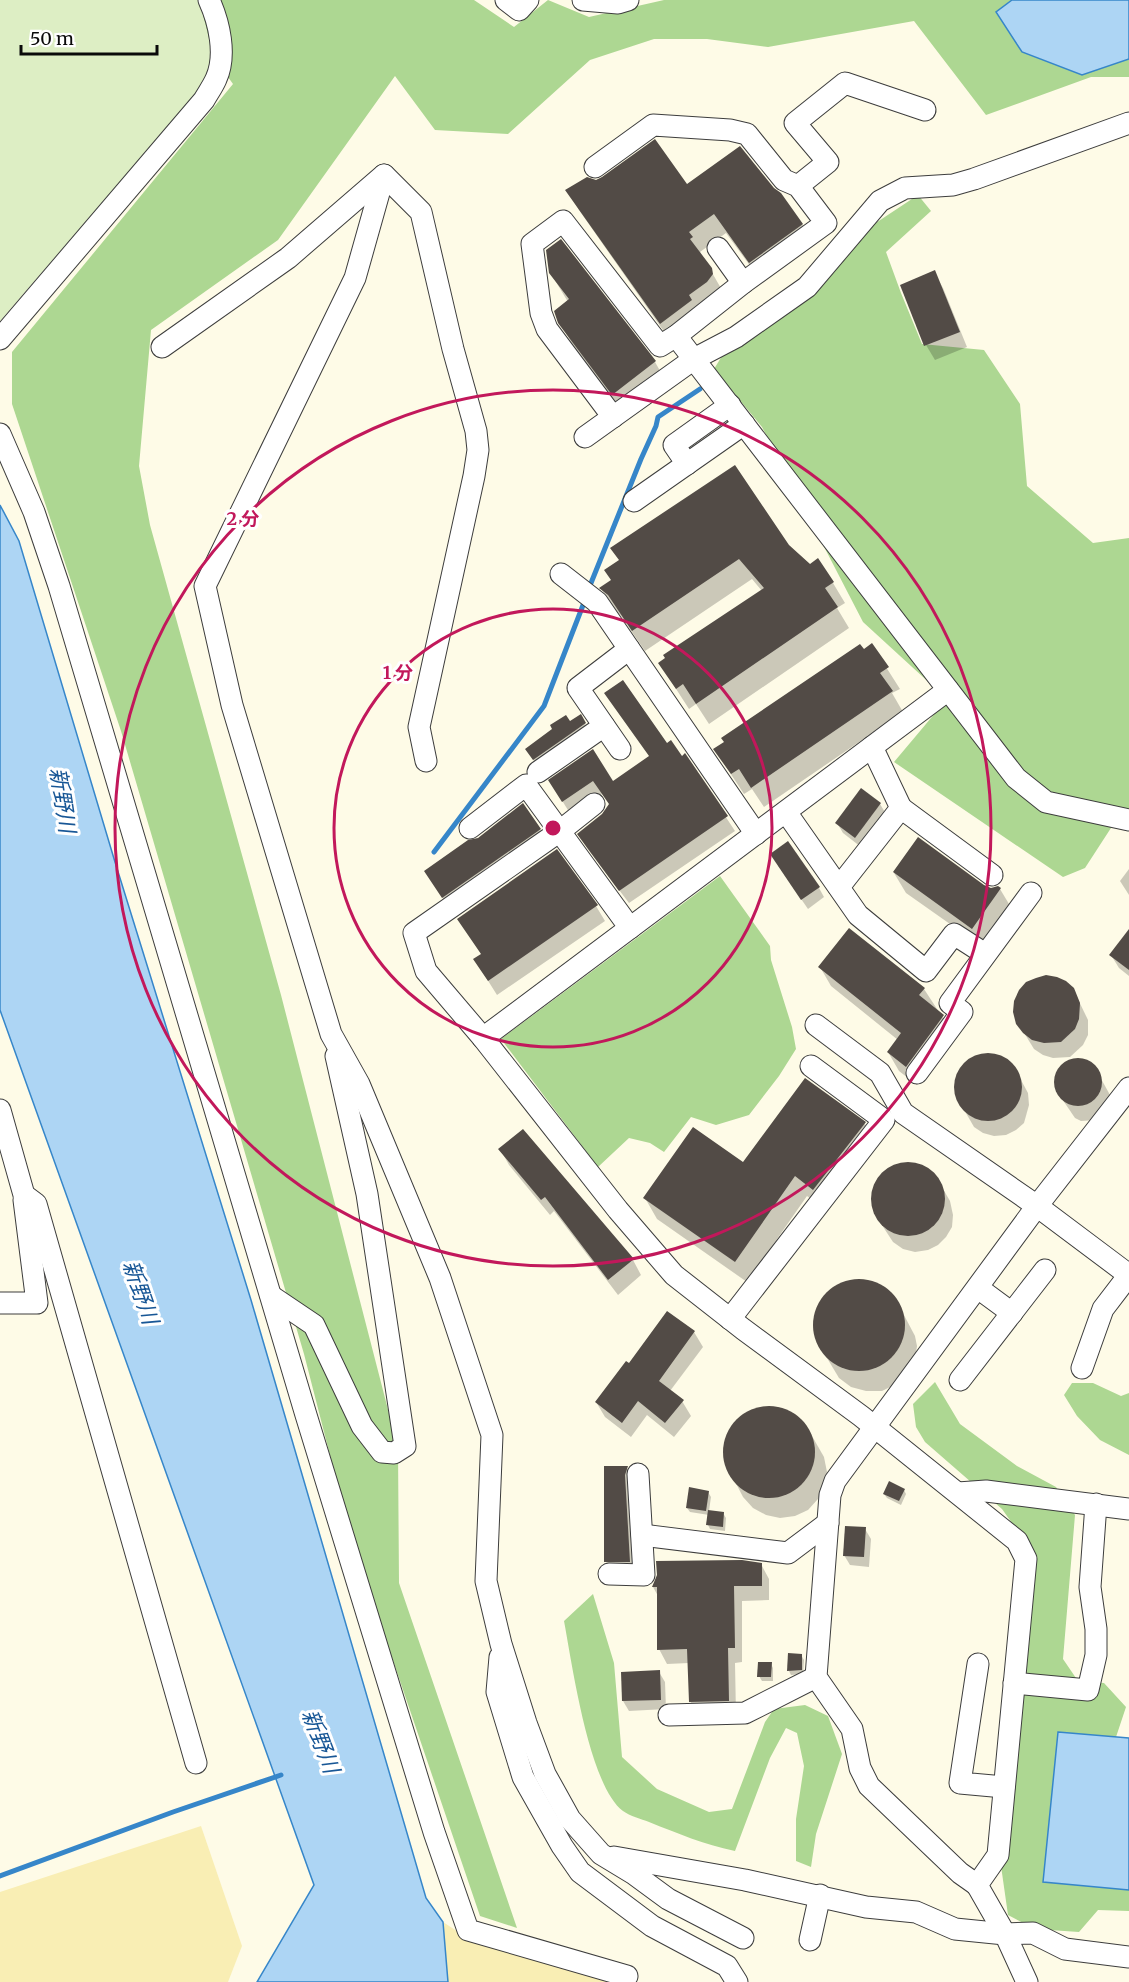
<svg xmlns="http://www.w3.org/2000/svg" width="1129" height="1982" font-family="Merriweather,'Noto Sans JP',serif">
<style>
.forest{fill:#add792}
.sand{fill:#f9eeb4}
.pitch{fill:#ddeec4}
.water{fill:#add5f4;stroke:#3686c9;stroke-width:1.5}
.shadow{fill:#0003}
.lines{fill:none;stroke-linecap:round;stroke-linejoin:round}
.stream{stroke:#3686c9;stroke-width:5}
.building{fill:#524b46}
.minor-casing{stroke:#3d3d3d;stroke-width:23}
.minor{stroke:#fff;stroke-width:21}
.ring{fill:none;stroke:#c2185b;stroke-width:3}
.labels{text-anchor:middle;dominant-baseline:central;stroke-width:6;stroke-linejoin:round;paint-order:stroke}
.water-label{font-size:22px;font-style:italic;fill:#185796;stroke:#fff}
.centre{fill:#c2185b;stroke:#fff;stroke-width:3}
.ring-label{font-size:18px;text-anchor:middle;font-weight:bold;fill:#c2185b;stroke:#fff;stroke-width:6;stroke-linejoin:round;paint-order:stroke}
</style>
<rect width="100%" height="100%" fill="#fefbe7"/>
<g class="forest">
<path d="M199 0H474L514 27 548 0 589 17 664 0H1129V77H1091L986 115 914 21 768 47 707 39H654L590 60 508 134 435 130 395 76 278 240 151 330 139 466 150 525 281 995 393 1429 398 1449 399 1583 517 1928 480 1916 351 1537 304 1354 121 731 12 404V352L233 84 213 56Z"/>
<path d="M918 195 931 211 886 252 901 293 922 344 984 350 1020 404 1027 486 1093 543 1129 538V812L1122 811 1085 868 1063 877 894 762 947 699 863 622 762 427 714 369 735 335 847 242Z"/>
<path d="M720 876 770 946 771 960 792 1027 796 1049 779 1076 749 1115 716 1125 691 1117 664 1152 650 1143 629 1138 598 1167 501 1039Z"/>
<path d="M935 1382 960 1424 1017 1466 1056 1487 1075 1515 1063 1659 1078 1681 1104 1683 1126 1707 1116 1737 1058 1732 1043 1882 1129 1890V1911L1098 1910 1079 1932 1035 1929 1008 1915 1000 1859 1032 1551 1002 1509 925 1442 916 1427 913 1404Z"/>
<path d="M1072 1383H1093L1121 1396 1129 1393V1455L1100 1440 1077 1416 1064 1395Z"/>
<path d="M593 1594 614 1663 622 1757 657 1789 709 1812 732 1809 765 1722 774 1709 805 1705 828 1716 842 1754 816 1834 811 1867 796 1861V1819L804 1766 797 1733 786 1728 770 1758 735 1851C703 1844 679 1834 649 1822 641 1819 630 1816 623 1811 589 1786 572 1663 564 1621Z"/>
</g>
<g class="sand">
<path d="M201 1826 242 1946 228 1982H0V1892Z"/>
<path d="M443 1922 469 1939 636 1982H448Z"/>
</g>
<path class="pitch" d="M0 0H199L213 56 208 80 0 321Z"/>
<g class="water">
<path d="M1012 0H1129V59L1082 75 1022 52 996 12Z"/>
<path d="M0 505 19 541 115 862 251 1300 426 1898 443 1922 448 1982H257L314 1885 0 1010Z"/>
<path d="M1058 1732 1129 1738V1890L1043 1882Z"/>
</g>
<g class="shadow">
<path d="M596 181 687 186 802 224 814 244 762 282 726 233 700 252 722 290 672 343 579 210 567 190Z"/>
<path d="M560 241 655 362 667 383 625 414 572 344 560 322 568 302 550 272Z"/>
<path d="M934 272 943 288 967 347 935 360 926 345Z"/>
<path d="M788 546 833 583 845 603 837 608 849 628 709 724 696 704 689 709 660 664 762 591 752 579 645 651 621 616 613 608 601 588Z"/>
<path d="M872 645 900 689 892 693 903 712 764 807 752 789 744 794 715 750Z"/>
<path d="M585 724 590 733 539 768 532 758Z"/>
<path d="M667 745 682 758 685 755 735 831 629 903 587 848 579 834 603 815 610 805 602 794 571 815 558 794 593 751 613 783Z"/>
<path d="M880 804 886 814 861 847 843 833 837 823Z"/>
<path d="M540 830 552 850 455 917 426 872Z"/>
<path d="M777 864 819 888 824 897 808 909Z"/>
<path d="M1129 869V895L1120 881Z"/>
<path d="M894 873 991 889H1000L1012 909 984 948 906 893Z"/>
<path d="M596 906 605 921 497 995 475 960 482 955 459 919Z"/>
<path d="M1129 934V976L1119 968 1111 955Z"/>
<path d="M820 967 924 989 954 1035 917 1085 899 1071 888 1052 898 1040 831 986Z"/>
<path d="M1073 989 1088 1020V1035L1083 1045 1070 1057 1053 1058 1043 1055 1034 1049 1018 1023Z"/>
<path d="M987 1055 997 1056 1014 1067 1028 1093 1029 1105 1024 1123 1016 1130 1006 1135 994 1136 983 1133 974 1127 959 1101 956 1090 957 1079 961 1069 968 1062Z"/>
<path d="M1070 1060H1081L1094 1066 1110 1095 1097 1120 1081 1121 1075 1118 1060 1096 1055 1081 1062 1067Z"/>
<path d="M865 1124 877 1144 826 1210 807 1196 747 1282 657 1219 645 1198Z"/>
<path d="M500 1149 633 1260 641 1275 618 1295 554 1211 550 1215 509 1165Z"/>
<path d="M906 1163 918 1164 928 1169 936 1177 950 1201 953 1215 952 1227 946 1237 938 1245 928 1250 915 1252 903 1249 893 1242 876 1216 872 1205V1192L876 1181 884 1171 895 1165Z"/>
<path d="M858 1280 872 1282 885 1288 895 1298 915 1336 917 1346 915 1360 896 1384 882 1391H866L851 1387 839 1378 818 1343 814 1328 816 1312 822 1299 832 1289 845 1282Z"/>
<path d="M668 1313 694 1332 703 1347 670 1391 682 1401 691 1416 674 1437 647 1415 631 1437 605 1417 596 1402 629 1365Z"/>
<path d="M763 1407H778L792 1413 804 1422 824 1457 827 1472 825 1487 818 1499 808 1510 795 1516 780 1518 766 1515 753 1508 743 1497 725 1462 724 1447 728 1433 736 1421 749 1412Z"/>
<path d="M606 1468H627L636 1483 638 1577H615L606 1562Z"/>
<path d="M904 1490 906 1494 901 1505 887 1498 884 1494Z"/>
<path d="M708 1492 711 1497 709 1511 723 1513 726 1518 725 1531 710 1529 708 1525 709 1515 690 1512 687 1508Z"/>
<path d="M865 1529 871 1539 869 1567 850 1565 844 1555Z"/>
<path d="M761 1564 769 1579V1600L742 1601V1662L735 1663 736 1715 699 1716 690 1701 689 1663 667 1664 659 1649 658 1596 653 1587 658 1575Z"/>
<path d="M801 1655 804 1660 803 1674 791 1675 789 1671Z"/>
<path d="M771 1664 773 1668V1681H762L759 1676Z"/>
<path d="M659 1672 665 1682 666 1709 629 1711 623 1701Z"/>
</g>
<g class="lines">
<g class="stream">
<path d="M589 588 641 459 656 426 658 417 700 389"/>
<path d="M434 852 544 706 585 600"/>
<path d="M0 1876 173 1812 281 1775"/>
</g>
</g>
<g class="building">
<path d="M655 139 687 184 740 146 774 188 781 193 803 224 749 263 714 214 689 232 693 237 690 239 712 268 713 274 707 282 689 295 692 300 660 324 565 190 587 177 596 180 602 177Z"/>
<path d="M561 239 656 361 612 395 558 323 554 311 569 299 549 273 546 250Z"/>
<path d="M935 270 960 332 924 346 900 285Z"/>
<path d="M735 465 789 545 810 564 818 558 834 582 825 588 838 607 696 704 683 684 676 689 658 663 665 658 663 655 764 588 739 559 632 631 608 595 599 588 611 580 604 570 619 560 610 548Z"/>
<path d="M872 643 889 667 880 673 893 691 751 788 739 769 731 774 713 749 724 742 721 738 860 644 864 649Z"/>
<path d="M623 680 667 743 671 740 682 756 685 753 728 816 619 891 577 834 602 814 609 804 593 781 562 802 548 780 593 749 613 781 649 756 604 693Z"/>
<path d="M581 714 586 723 533 760 525 749 552 729 550 725 566 715 570 721Z"/>
<path d="M861 788 881 803 855 838 835 823Z"/>
<path d="M523 803 541 829 442 898 424 871 468 840 478 838Z"/>
<path d="M918 837 984 885 991 888 998 886 1001 888 972 929 893 872Z"/>
<path d="M788 841 820 887 801 900 770 854Z"/>
<path d="M557 849 598 905 488 981 473 959 481 954 457 919Z"/>
<path d="M849 928 925 988 919 995 944 1015 906 1067 887 1052 901 1033 818 967Z"/>
<path d="M1129 929V970L1109 955Z"/>
<path d="M1046 975 1057 977 1066 981 1074 988 1080 1003 1079 1019 1075 1029 1061 1042 1044 1043 1032 1040 1023 1033 1016 1024 1013 1012 1014 1001 1019 990 1026 982 1036 978Z"/>
<circle cx="988" cy="1087" r="34"/>
<circle cx="1078" cy="1082" r="24"/>
<path d="M805 1078 866 1122 813 1190 795 1176 735 1262 643 1198 693 1127 743 1162Z"/>
<path d="M523 1129 634 1259 608 1280 545 1197 541 1200 498 1149Z"/>
<circle cx="908" cy="1199" r="37"/>
<circle cx="859" cy="1325" r="46"/>
<path d="M667 1311 695 1331 659 1381 684 1400 665 1423 638 1401 622 1423 595 1402 626 1361 629 1363Z"/>
<circle cx="769" cy="1452" r="46"/>
<path d="M604 1466H628L625 1475 630 1562H604Z"/>
<path d="M889 1481 905 1489 899 1501 883 1494Z"/>
<path d="M689 1487 709 1491 706 1511 686 1508Z"/>
<path d="M708 1510 724 1512 723 1527 706 1525Z"/>
<path d="M845 1526 866 1527 864 1557 843 1556Z"/>
<path d="M742 1560 762 1563V1586H734L735 1648H728L729 1701 689 1702 687 1649 657 1650V1587H652L657 1575 656 1561Z"/>
<path d="M788 1653 802 1654V1670L787 1671Z"/>
<path d="M758 1662H772L771 1677H757Z"/>
<path d="M660 1670 661 1700 622 1701 621 1672Z"/>
</g>
<g class="lines">
<g class="minor-casing">
<g id="minor">
<path d="M506 0 519 10 528 0"/>
<path d="M583 0 618 3 628 0"/>
<path d="M595 167 653 125 730 130 747 134 784 180 798 186 826 223 743 283 676 336 660 346 563 221 532 244 541 313 547 329 613 417"/>
<path d="M384 175 355 278 205 586 232 705 331 1034 359 1084 440 1278 492 1435 486 1581 501 1644 526 1723 545 1774 570 1819 601 1854 634 1874 668 1899 743 1938"/>
<path d="M798 186 828 162 795 123 845 83 925 110"/>
<path d="M718 248 743 283"/>
<path d="M676 336 1016 778 1046 802 1129 820"/>
<path d="M0 339 204 100C208 93 213 86 216 79 227 55 219 22 209 0"/>
<path d="M162 347 288 258 384 175 421 212 453 349 476 431 478 450 474 476 419 727 426 761"/>
<path d="M0 434 34 512 59 586 306 1415 434 1832 468 1930 627 1976"/>
<path d="M585 437 694 359 736 337 807 287 880 201 905 188 953 185 974 179 1129 123"/>
<path d="M687 464 674 445 730 405"/>
<path d="M634 501 744 424"/>
<path d="M561 574 597 602 756 834"/>
<path d="M620 749 578 688 629 649"/>
<path d="M538 772 604 726"/>
<path d="M594 804 560 831 414 933 426 971 483 1038 618 1210 674 1275 743 1329 861 1416 1017 1541 1026 1559 998 1855 977 1885 1005 1934 1027 1982"/>
<path d="M901 808 992 875"/>
<path d="M786 812 858 915 926 971 954 934 985 954"/>
<path d="M470 828 526 785 630 928"/>
<path d="M839 887 901 808 872 747"/>
<path d="M816 1025 880 1073 903 1113 1037 1206 1129 1275"/>
<path d="M483 1038 948 690"/>
<path d="M917 1073 962 1012 950 1003 1031 893"/>
<path d="M0 1110 24 1195 36 1204 196 1763"/>
<path d="M978 1288 1012 1313"/>
<path d="M271 1296 314 1325 362 1426 382 1452 394 1453 405 1446 367 1194 336 1056"/>
<path d="M0 1303H37L24 1200"/>
<path d="M730 1319 884 1120 811 1066"/>
<path d="M1082 1368 1103 1309 1129 1275"/>
<path d="M960 1380 1045 1270"/>
<path d="M958 1493 986 1491 1129 1509"/>
<path d="M642 1535 788 1553 828 1523"/>
<path d="M609 1574 644 1575 638 1474"/>
<path d="M500 1657 497 1692 523 1777 562 1846 580 1872 652 1926 727 1966 737 1982"/>
<path d="M978 1664 960 1783 1004 1787"/>
<path d="M1014 1683 1088 1690 1096 1655V1629L1090 1587 1096 1504"/>
<path d="M669 1715 745 1713 816 1677"/>
<path d="M614 1857 745 1880 866 1907 916 1912 955 1929 1005 1934 1033 1933 1065 1949 1129 1957"/>
<path d="M977 1885 960 1873 869 1786 860 1768 852 1729 816 1677 830 1495 835 1481 1037 1206 1129 1088"/>
<path d="M810 1940 820 1895"/>
</g>
</g>
<use href="#minor" class="minor"/>
</g>
<g class="ring">
<circle cx="553" cy="828" r="219"/>
<circle cx="553" cy="828" r="438"/>
</g>
<g class="labels">
<g class="water-label">
<text transform="translate(63 800) rotate(81)">新野川</text>
<text transform="translate(141 1292) rotate(71)">新野川</text>
<text transform="translate(321 1741) rotate(69)">新野川</text>
</g>
</g>
<circle cx="553" cy="828" r="9" class="centre"/>
<g class="ring-label">
<text x="243" y="525">2 分</text>
<text x="398" y="679">1 分</text>
</g>
<path d="M21 45v9h136v-9" fill="none" stroke="#0a0a0a" stroke-width="3"/>
<text x="30" y="45" font-size="18" fill="#0a0a0a" stroke="#ffffff" stroke-width="4.5" paint-order="stroke">50 m</text>
</svg>
